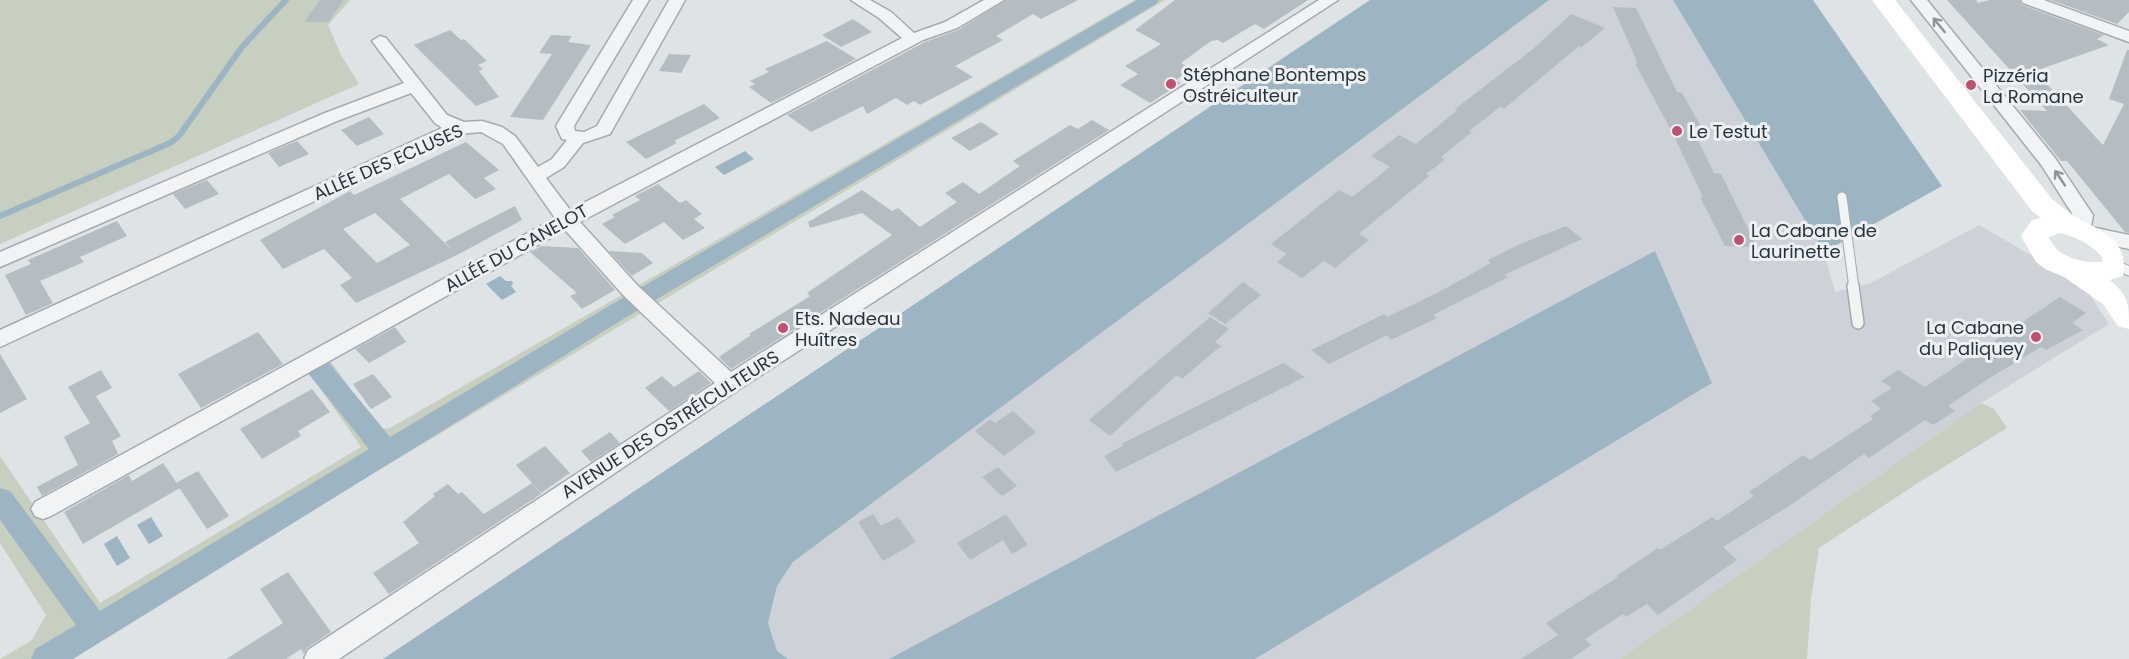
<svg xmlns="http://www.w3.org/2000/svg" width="2129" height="659" font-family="Poppins,sans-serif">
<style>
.built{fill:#cdd2d8}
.green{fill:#c6cfc0}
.water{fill:#9db5c3}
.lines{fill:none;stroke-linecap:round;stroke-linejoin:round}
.stream{stroke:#9db5c3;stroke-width:6}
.canal{fill:#9db5c3;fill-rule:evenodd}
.building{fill:#b6bdc2;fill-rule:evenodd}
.service-far1-casing{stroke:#a4abb0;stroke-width:11}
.service-casing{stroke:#a4abb0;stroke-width:14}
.minor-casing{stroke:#a4abb0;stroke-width:3}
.service-far1{stroke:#f1f3f5;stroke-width:9}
.service{stroke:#f1f3f5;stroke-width:11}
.minor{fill:#f1f3f5;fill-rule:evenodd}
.secondary{fill:#fff;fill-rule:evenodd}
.oneway{stroke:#8d9398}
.poi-dot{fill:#bf5070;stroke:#eef1f4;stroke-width:2}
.labels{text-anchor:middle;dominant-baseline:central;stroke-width:6;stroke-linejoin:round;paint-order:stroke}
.poi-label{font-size:18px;fill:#29333c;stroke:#eef1f4;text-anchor:start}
.street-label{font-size:18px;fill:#29333c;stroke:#eef1f4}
</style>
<rect width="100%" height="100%" fill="#dee3e6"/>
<path class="built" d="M1549 0H1673L1824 252 1835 292 1871 283 1979 225 2084 286 2109 324 1981 403 1620 659H1255L1712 383 889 659H788L777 651 768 623 777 586 793 562Z"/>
<g class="green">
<path d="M0 0H350L328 25 341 55 359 84 0 244Z"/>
<path d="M1135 0H1165L63 659H0L32 640 46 615 0 543V456L100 603 361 447 307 369 328 357 378 429 390 428Z"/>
<path d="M1981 403 1994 409 2007 428 1921 481 1819 548 1811 599 1807 659H1620Z"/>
</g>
<g class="water">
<path d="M1370 0H1549L793 562 777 586 768 623 777 651 788 659H383Z"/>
<path d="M1673 0H1813L1942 186 1824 252Z"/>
<path d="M745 151 754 159 724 175 715 167Z"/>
<path d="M1655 251 1712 383 1255 659H889Z"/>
<path d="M500 276 506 281H512L513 284 511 286 516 292 502 300 486 284Z"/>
<path d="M151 517 163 536 149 544 137 525Z"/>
<path d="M117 536 130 558 117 566 104 544Z"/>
</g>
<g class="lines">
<path class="stream" d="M0 216 170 143 179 136 242 47 286 0"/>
<path class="canal" d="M1137 0H1159L1156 4 625 318 73 659H31L35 649 76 625 0 520V488L10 491 100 611 369 449 307 372 304 365 307 358 316 356 325 358 390 437 609 306Z"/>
</g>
<g class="building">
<path d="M320 0H344L328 22H304Z"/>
<path d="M1006 0H1078L1041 19 1033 14 996 36 1003 40 955 66 973 77 920 105 914 101 907 105 896 98 867 114 863 106 811 132 787 115 925 42 958 30Z"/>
<path d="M1175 0H1308L1264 29 1255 24 1223 43 1218 40 1211 41 1181 63 1191 69 1176 80 1181 83 1150 103 1120 85 1138 74 1125 66 1161 44 1135 30Z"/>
<path d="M1947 0H1976L1978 3 1989 0H2019L2022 5 2104 35 2097 39 2109 45 2035 71 2103 145 2124 104 2109 99 2127 50H2129V233L2125 232 2067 161H2061L2020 110 2047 111Z"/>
<path d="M2051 0H2129V12L2117 24Z"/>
<path d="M1613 7 1636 8 1677 92 1682 93 1701 126H1691L1714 173 1721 174 1757 247 1725 246 1700 197H1703L1674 136 1635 63 1638 64Z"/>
<path d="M1571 14 1605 28 1582 47 1579 46 1504 109 1500 107 1469 131 1472 132 1441 157 1445 160 1426 174 1429 176 1359 234 1369 240 1335 268 1324 261 1302 278 1277 262 1287 254 1271 244 1339 190 1352 197 1390 167 1371 156 1399 135 1416 144 1457 110 1455 109 1533 49Z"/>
<path d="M853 19 872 32 841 47 822 35Z"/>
<path d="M450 30 461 40 464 39 487 61 478 65 483 69 479 71 499 97 476 106 414 45Z"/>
<path d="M551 35 572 36 568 42 591 45 543 120 510 117 552 54 539 53Z"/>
<path d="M827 41 856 59 771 103 749 87 755 84 750 81 769 72 765 69Z"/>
<path d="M669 54 691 55 681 73 659 71Z"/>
<path d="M704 104 720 118 674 141 677 143 646 159 626 142Z"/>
<path d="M369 117 384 134 357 146 341 130Z"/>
<path d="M1092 120 1109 130 731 369 719 357 751 335 749 334 810 296 807 293 892 235 862 213 810 228 808 222 862 190 892 211 898 208 920 227 957 202 945 193 963 182 979 194 1020 166 1013 161 1070 125 1078 129Z"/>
<path d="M981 122 999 134 970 151 951 138Z"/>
<path d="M297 141 309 154 279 167 268 153Z"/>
<path d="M466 142 499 170 484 178 496 189 475 199 449 174 400 199 453 251 445 242 515 206 522 220 457 255 356 303 340 285 352 278 324 249 283 269 260 240 350 191 354 195ZM375 213 410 245 377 263 343 229Z"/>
<path d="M207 180 219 194 185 209 173 194Z"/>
<path d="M658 184 680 203 686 200 702 214 694 219 705 228 683 240 664 222 625 244 602 224 615 217 612 215 640 200 635 196Z"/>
<path d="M117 221 127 236 80 257 84 262 40 281 53 303 26 315 5 275 31 264 28 260Z"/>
<path d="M1566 226 1582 239 1504 275 1508 277 1433 315 1437 318 1391 340 1387 335 1329 364 1311 350 1384 314 1387 317 1437 293 1491 263 1488 260 1520 244Z"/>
<path d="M542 246 578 248 615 290 582 309 570 296 577 293 530 252Z"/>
<path d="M609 251 642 253 653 263 632 276Z"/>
<path d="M1243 282 1261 295 1225 324 1208 313Z"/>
<path d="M2060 297 2086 313 2072 323 2083 330 2046 350 2041 347 1988 379 1948 406 1955 411 1933 425 1925 420 1869 458 1864 454 1789 506 1723 547 1737 560 1658 615 1647 604 1626 617 1623 614 1585 639 1591 645 1571 659H1521L1558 635 1546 623 1618 577 1616 576 1658 548 1660 550 1712 517 1717 521 1754 496 1749 492 1803 455 1810 460 1873 419 1870 416 1881 409 1871 401 1892 388 1881 381 1898 370 1925 387Z"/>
<path d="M1210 317 1229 329 1215 342 1221 346 1182 379 1177 375 1110 436 1089 420Z"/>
<path d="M395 327 406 342 369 363 355 349Z"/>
<path d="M258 332 283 364 201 408 178 374Z"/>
<path d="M0 354 27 399 0 413Z"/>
<path d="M1283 363 1305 377 1116 472 1104 456 1124 445 1121 444Z"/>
<path d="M101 370 112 388 96 396 121 436 112 441 118 454 42 496 37 487 78 465 64 437 90 423 68 387Z"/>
<path d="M699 371 711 383 669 411 645 388 662 376 674 387Z"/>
<path d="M373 374 392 397 371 409 353 384Z"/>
<path d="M312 389 330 412 298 431 301 436 262 459 240 429Z"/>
<path d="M1013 411 1036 432 1004 456 975 431 990 419 995 423Z"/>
<path d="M610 432 620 443 591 462 581 451Z"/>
<path d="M545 446 570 473 541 493 516 465Z"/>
<path d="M163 463 180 488 83 544 64 512 129 475 132 481Z"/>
<path d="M998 467 1017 486 1002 496 982 477Z"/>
<path d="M198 471 229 516 207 529 176 483Z"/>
<path d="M532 483 541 494 389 594 373 573 419 543 403 522 435 496 433 494 448 484 458 494 462 492 484 514Z"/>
<path d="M873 514 881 526 898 517 916 542 883 561 858 522Z"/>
<path d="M1006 514 1028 545 1012 554 1003 540 970 560 957 543Z"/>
<path d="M288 572 331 632 307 648 304 654 301 649 286 659H226L283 623 260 589Z"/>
</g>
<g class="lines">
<g class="service-far1-casing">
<g id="service-far1">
<path d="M1842 197 1854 288"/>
<path d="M2116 265 2129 271"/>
</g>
</g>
<g class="service-casing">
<path id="service" d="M1853 286 1858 323"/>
</g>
<g class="minor-casing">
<g id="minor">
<path d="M633 0H649L574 126 575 131 584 132 597 126 669 0H685L610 134 583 143 564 167 546 178 570 210 902 38 879 18 851 0H870L891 12 914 33 945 22 984 0H1004L957 28 923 40 580 222 638 286 731 372 1319 0H1338L738 390 339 659H304L308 650 715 383 624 296 565 230 51 516 43 519 35 516 31 509 35 502 555 218 503 144 481 132 459 134 0 347V330L442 128 435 123 411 93 337 121 0 267V252L325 113 404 83 372 41 380 36 386 38 447 115 464 122 482 121 502 127 515 136 538 167 552 159 567 140 562 139 556 126Z"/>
<path d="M1911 0H1927L2055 158 2093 215 2091 227 2129 235V249C2118 246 2074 240 2072 229 2071 226 2073 219 2073 215L2042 166Z"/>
<path d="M2021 0H2044L2129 31V42L2023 3Z"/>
</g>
</g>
<use href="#service-far1" class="service-far1"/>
<use href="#service" class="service"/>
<use href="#minor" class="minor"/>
<path class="secondary" d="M1872 0H1895L2052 199C2060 205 2069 213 2079 219 2101 231 2129 239 2123 276L2110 280C2129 297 2129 301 2129 329L2118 326 2103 304 2064 277 2045 269 2036 262 2021 236 2032 220 2041 218 2032 211ZM2060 233C2076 237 2091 244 2102 257V262C2082 263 2057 258 2049 237Z"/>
</g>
<defs><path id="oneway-shaft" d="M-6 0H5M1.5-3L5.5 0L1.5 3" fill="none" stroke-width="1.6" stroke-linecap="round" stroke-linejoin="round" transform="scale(1.5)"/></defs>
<g class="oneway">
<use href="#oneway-shaft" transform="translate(1939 25) rotate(-129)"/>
<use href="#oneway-shaft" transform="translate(2060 178) rotate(-124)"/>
</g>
<g class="poi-dot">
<circle cx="1171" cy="84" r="6"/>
<circle cx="1971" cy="85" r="6"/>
<circle cx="1677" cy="131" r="6"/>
<circle cx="1739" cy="240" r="6"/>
<circle cx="783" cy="328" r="6"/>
<circle cx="2036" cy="337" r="6"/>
</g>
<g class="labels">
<g class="poi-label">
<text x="1183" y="74">Stéphane Bontemps<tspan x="1183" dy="21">Ostréiculteur</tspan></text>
<text x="1983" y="75">Pizzéria<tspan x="1983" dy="21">La Romane</tspan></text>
<text x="1689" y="131">Le Testut</text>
<text x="1751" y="230">La Cabane de<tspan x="1751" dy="21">Laurinette</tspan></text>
<text x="795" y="318">Ets. Nadeau<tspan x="795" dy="21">Huîtres</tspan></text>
<text x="2024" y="327" text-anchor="end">La Cabane<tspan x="2024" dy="21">du Paliquey</tspan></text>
</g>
<g class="street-label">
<text transform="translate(388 162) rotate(-24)">ALLÉE DES ECLUSES</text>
<text transform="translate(516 248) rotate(-29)">ALLÉE DU CANELOT</text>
<text transform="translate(670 424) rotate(-33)">AVENUE DES OSTRÉICULTEURS</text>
</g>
</g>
</svg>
